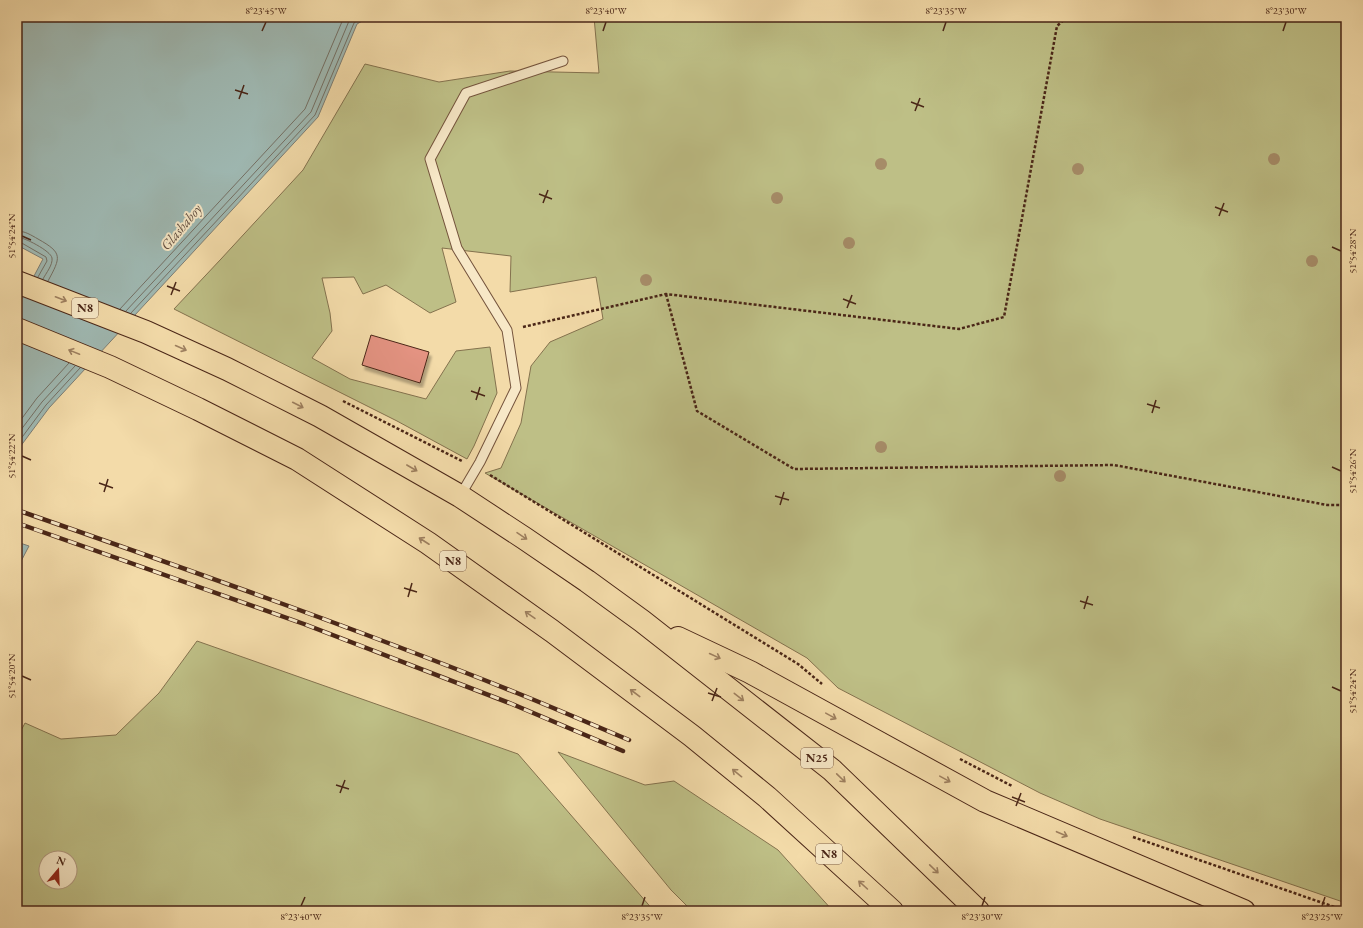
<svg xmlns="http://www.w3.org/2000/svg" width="1363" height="928" font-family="'EB Garamond',serif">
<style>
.green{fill:#bebf86;stroke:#84724e;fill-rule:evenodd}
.water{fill:#9fb9b3;stroke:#7d7e75}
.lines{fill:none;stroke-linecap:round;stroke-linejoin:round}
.shore{stroke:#747065;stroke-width:1}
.building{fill:#e49382;stroke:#4a2617;filter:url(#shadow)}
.service-casing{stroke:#74533c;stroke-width:11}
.trunk-casing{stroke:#4a2617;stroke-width:24}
.path{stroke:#4a2617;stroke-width:2.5;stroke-dasharray:3 2;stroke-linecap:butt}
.service{stroke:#f7e8c7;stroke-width:9}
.trunk{stroke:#f3dba9;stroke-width:22}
.rail-casing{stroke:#4a2617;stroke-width:4.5}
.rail{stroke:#f7e8c7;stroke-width:3;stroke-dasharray:9;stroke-linecap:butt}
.tree{fill:#a68c68}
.oneway{stroke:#9e8060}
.ticks{fill:none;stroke:#4a2617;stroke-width:1.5}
.labels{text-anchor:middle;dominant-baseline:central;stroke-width:4;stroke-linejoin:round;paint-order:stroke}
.shield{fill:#f7e8c7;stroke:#7e604c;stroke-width:1}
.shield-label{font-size:12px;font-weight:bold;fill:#4a2617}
.water-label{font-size:14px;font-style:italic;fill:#5f4b3e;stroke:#f7e8c7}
.neatline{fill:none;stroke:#4a2617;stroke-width:1.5}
.ticks-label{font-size:10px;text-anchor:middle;fill:#4a2617}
</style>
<defs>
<filter id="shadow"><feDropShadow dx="2.5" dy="4.5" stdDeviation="1" flood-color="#0004"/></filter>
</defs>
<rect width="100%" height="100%" fill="#f3dba9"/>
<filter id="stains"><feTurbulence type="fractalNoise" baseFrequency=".005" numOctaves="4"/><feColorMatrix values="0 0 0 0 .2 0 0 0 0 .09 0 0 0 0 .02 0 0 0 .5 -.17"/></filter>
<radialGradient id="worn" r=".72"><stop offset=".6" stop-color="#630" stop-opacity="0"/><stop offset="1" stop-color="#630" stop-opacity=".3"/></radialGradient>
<g class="green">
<path d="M594 17H1346V903L1100 819 1040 793 838 688 807 658 485 473 501 468 521 423 531 366 550 342 603 319 596 277 510 292 511 256 442 248 456 302 430 313 386 285 363 294 354 277 322 278 330 313 332 331 312 358 350 379 426 399 456 351 490 347 497 393 474 446 467 459 397 421 174 309 221 259 303 170 365 64 439 82 510 71 599 73Z"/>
<path d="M197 641 518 754 654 911H17V738L25 723 61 739 116 735 159 693ZM46 858H70V882H46Z"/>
<path d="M558 752 645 785 674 781 778 850 833 911H692L671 890Z"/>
</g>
<g class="water">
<path d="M17 17H369L357 24 318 117 49 408 17 451V308L43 259 17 245Z"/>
<path d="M17 542 29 546 17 569Z"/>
</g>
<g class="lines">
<g class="shore">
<path d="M17 231C25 231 31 235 38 239 63 253 61 257 48 281"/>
<path d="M17 237C24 237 51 251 52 258 53 265 46 273 43 279"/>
<path d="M17 242H20L46 257 47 261 38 277"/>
<path d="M120 309 305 109 344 17"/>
<path d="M126 311 311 112 349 21 352 17"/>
<path d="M131 313 315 115 354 23 362 17"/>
<path d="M17 425 37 398 69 363"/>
<path d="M17 435 42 402 75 366"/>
<path d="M17 444 46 405 80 368"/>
</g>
</g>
<path class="building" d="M371 335 429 352 420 383 362 365Z"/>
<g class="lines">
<g class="service-casing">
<path id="service" d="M460 496 480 462 516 388 507 330 457 248 430 159 466 93 563 61"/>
</g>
<g class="trunk-casing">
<g id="trunk">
<path d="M17 282 146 332 227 369 320 416 460 496 524 538 587 581 642 621 832 770 978 911"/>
<path d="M17 329 110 367 198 409 297 459 428 543 552 631 692 736 767 797 892 911"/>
<path d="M678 638 750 672 985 801 1244 911"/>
</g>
</g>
<g class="path">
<path d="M1327 17 1346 19"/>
<path d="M666 294 697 411 794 469 1114 465 1327 505H1346"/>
<path d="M523 327 666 294 959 329 1004 317 1057 26 1067 17"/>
<path d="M343 401 462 461"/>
<path d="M490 475 572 525 798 664 822 684"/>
<path d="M960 759 1012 786"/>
<path d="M1133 837 1346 911"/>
</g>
<use href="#service" class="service"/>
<use href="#trunk" class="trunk"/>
<g class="rail-casing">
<g id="rail">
<path d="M17 510C184 568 352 627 517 693 554 708 591 724 629 740"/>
<path d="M17 523 304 624 512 704 623 751"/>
</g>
</g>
<use href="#rail" class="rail"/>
</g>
<g class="tree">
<circle cx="1274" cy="159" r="6"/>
<circle cx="881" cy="164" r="6"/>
<circle cx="1078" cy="169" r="6"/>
<circle cx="777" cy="198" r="6"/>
<circle cx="849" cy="243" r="6"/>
<circle cx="1312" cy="261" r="6"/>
<circle cx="646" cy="280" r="6"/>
<circle cx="881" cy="447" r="6"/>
<circle cx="1060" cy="476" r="6"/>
</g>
<defs><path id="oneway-shaft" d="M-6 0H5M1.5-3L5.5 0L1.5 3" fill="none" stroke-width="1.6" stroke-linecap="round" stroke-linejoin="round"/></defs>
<g class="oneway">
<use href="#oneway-shaft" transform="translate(61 299) rotate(21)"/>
<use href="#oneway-shaft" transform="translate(181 348) rotate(24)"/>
<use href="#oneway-shaft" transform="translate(74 352) rotate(-158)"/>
<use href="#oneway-shaft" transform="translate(298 405) rotate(27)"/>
<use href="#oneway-shaft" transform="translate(412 468) rotate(30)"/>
<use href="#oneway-shaft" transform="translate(522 536) rotate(34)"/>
<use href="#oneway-shaft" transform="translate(424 541) rotate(-147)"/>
<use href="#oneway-shaft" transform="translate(530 615) rotate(-145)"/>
<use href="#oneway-shaft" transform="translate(715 656) rotate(25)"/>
<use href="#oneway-shaft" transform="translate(635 693) rotate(-143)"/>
<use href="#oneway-shaft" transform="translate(739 697) rotate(38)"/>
<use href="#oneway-shaft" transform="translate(831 716) rotate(29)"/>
<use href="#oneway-shaft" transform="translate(737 773) rotate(-141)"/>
<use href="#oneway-shaft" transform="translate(841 778) rotate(44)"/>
<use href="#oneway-shaft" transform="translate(945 779) rotate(29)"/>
<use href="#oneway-shaft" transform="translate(1062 834) rotate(23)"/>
<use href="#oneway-shaft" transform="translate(934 869) rotate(44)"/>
<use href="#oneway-shaft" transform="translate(863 885) rotate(-138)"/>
</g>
<path class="ticks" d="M262 31 266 22M603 31 606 22M943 31 946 22M1283 31 1286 22M235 90 248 94M239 99 244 85M911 102 924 107M915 111 920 98M539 194 552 199M543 203 548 190M1215 207 1228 212M1219 216 1224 203M22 236 31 240M1332 247 1341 251M167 286 180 291M171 295 176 282M843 299 856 304M847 308 852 295M471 391 485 396M476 400 480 387M1147 404 1160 408M1152 413 1156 400M22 456 31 460M1332 467 1341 471M99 483 113 488M104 492 108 479M775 496 789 500M780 505 784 492M404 588 417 592M408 597 412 583M1080 601 1093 605M1084 609 1088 596M22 676 31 680M1332 687 1341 691M708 693 721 697M712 701 717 688M336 785 349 789M340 793 345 780M1012 797 1025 802M1016 806 1021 793M301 906 305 897M642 906 645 897M982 906 985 897M1322 906 1325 897"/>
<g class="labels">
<g class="shield">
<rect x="72" y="298" width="26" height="20" rx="3"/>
<rect x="440" y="551" width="26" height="20" rx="3"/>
<rect x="801" y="748" width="32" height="20" rx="3"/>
<rect x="816" y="844" width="26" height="20" rx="3"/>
</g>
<g class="shield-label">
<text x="85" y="308">N8</text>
<text x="453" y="561">N8</text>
<text x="817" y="758">N25</text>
<text x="829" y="854">N8</text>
</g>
<g class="water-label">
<text transform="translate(181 227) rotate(-50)">Glashaboy</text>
</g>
</g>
<rect width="1363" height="928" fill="none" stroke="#f3dba9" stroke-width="44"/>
<g transform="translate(58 870) rotate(19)"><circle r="19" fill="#f7e8c7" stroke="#b29a81"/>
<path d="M0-3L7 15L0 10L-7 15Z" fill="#8f2418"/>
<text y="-6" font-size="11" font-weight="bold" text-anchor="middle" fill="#4a2617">N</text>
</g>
<rect x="22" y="22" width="1319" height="884" class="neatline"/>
<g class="ticks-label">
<text x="266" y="14">8°23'45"W</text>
<text x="606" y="14">8°23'40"W</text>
<text x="946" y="14">8°23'35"W</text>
<text x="1286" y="14">8°23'30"W</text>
<text transform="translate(11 236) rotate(-90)" y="4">51°54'24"N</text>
<text transform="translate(1352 251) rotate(-90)" y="4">51°54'28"N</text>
<text transform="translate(11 456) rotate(-90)" y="4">51°54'22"N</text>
<text transform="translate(1352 471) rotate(-90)" y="4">51°54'26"N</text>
<text transform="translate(11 676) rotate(-90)" y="4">51°54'20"N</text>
<text transform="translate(1352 691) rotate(-90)" y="4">51°54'24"N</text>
<text x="301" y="920">8°23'40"W</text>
<text x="642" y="920">8°23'35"W</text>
<text x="982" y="920">8°23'30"W</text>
<text x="1322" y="920">8°23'25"W</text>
</g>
<rect width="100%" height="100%" filter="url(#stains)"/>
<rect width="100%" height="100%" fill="url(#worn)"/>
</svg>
